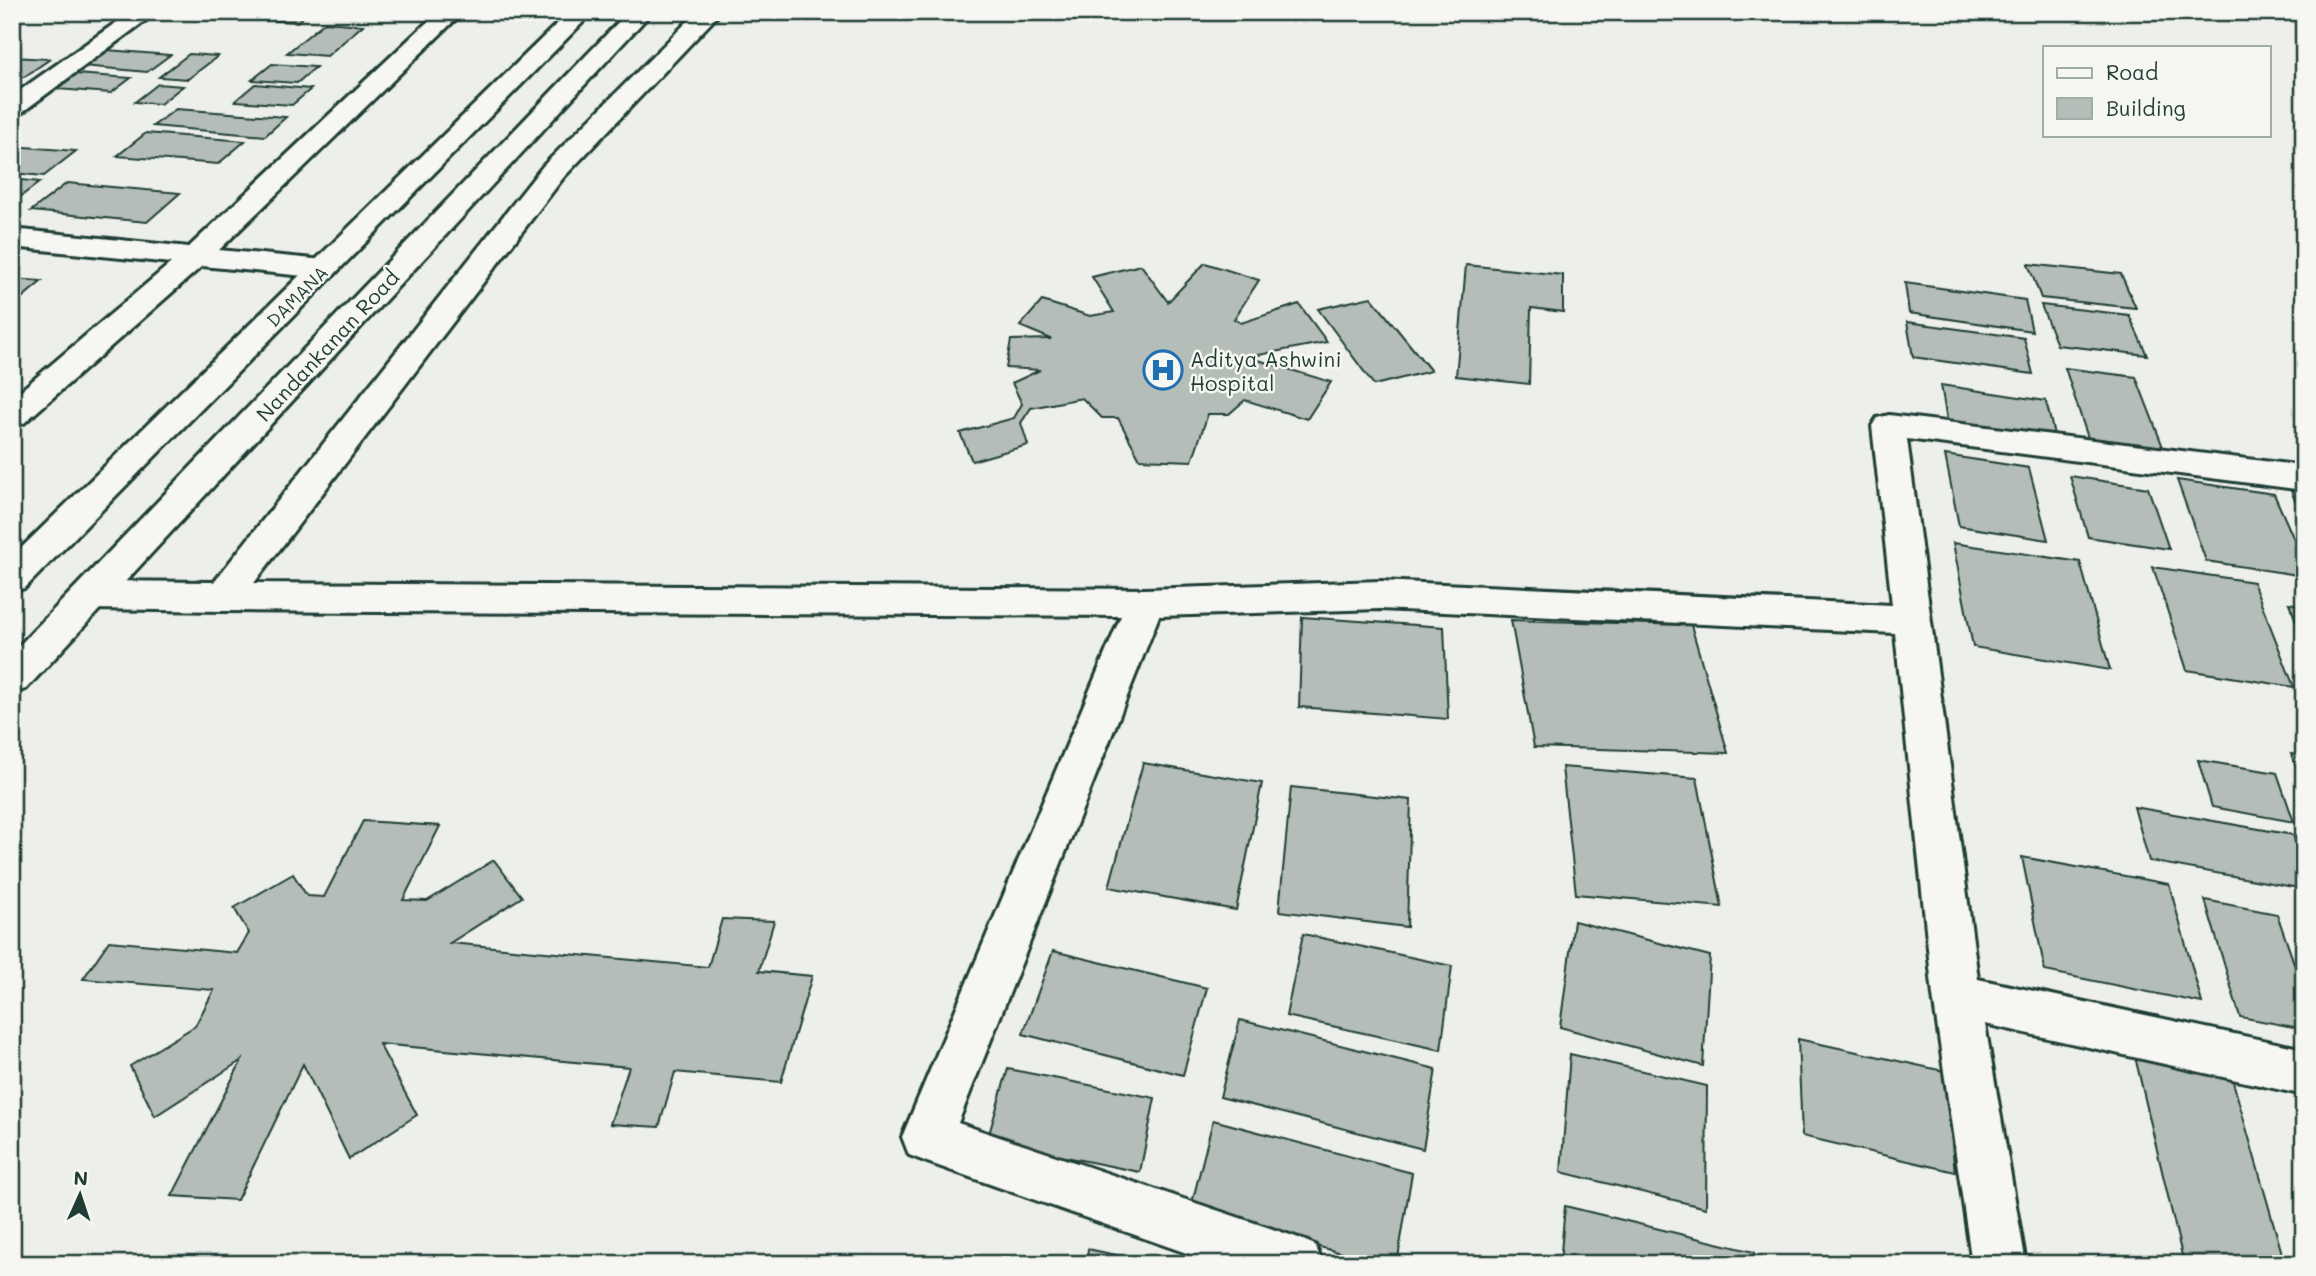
<svg xmlns="http://www.w3.org/2000/svg" width="2316" height="1276" font-family="Mali,sans-serif">
<style>
.building{fill:#b4bdb8;stroke:#1f3d34;stroke-width:2}
.lines{fill:none;stroke-linecap:round;stroke-linejoin:round}
.minor-casing{stroke:#1f3d34;stroke-width:6}
.primary-casing{stroke:#1f3d34;stroke-width:6}
.minor{fill:#f6f6f2;fill-rule:evenodd}
.primary{fill:#f6f6f2;fill-rule:evenodd}
.labels{text-anchor:middle;dominant-baseline:central;stroke-width:5;stroke-linejoin:round;paint-order:stroke}
.far-street-label{font-size:18px;fill:#1f3d34;stroke:#f6f6f2}
.street-label{font-size:21px;fill:#1f3d34;stroke:#f6f6f2}
.poi-label{font-size:21px;fill:#1f3d34;stroke:#f6f6f2;text-anchor:start}
</style>
<rect width="100%" height="100%" fill="#edefea"/>
<filter id="ink" filterUnits="userSpaceOnUse"><feTurbulence type="fractalNoise" baseFrequency=".0143" numOctaves="2"/><feDisplacementMap in="SourceGraphic" scale="14" xChannelSelector="R" yChannelSelector="G"/><feConvolveMatrix kernelMatrix="1 2 1 2 8 2 1 2 1" color-interpolation-filters="sRGB"/></filter>
<g filter="url(#ink)">
<g class="building">
<path d="M247 12H309L297 22 239 18Z"/>
<path d="M344 12H423L417 17Z"/>
<path d="M325 22 363 25 327 56 287 53Z"/>
<path d="M107 50 170 55 147 72 83 66Z"/>
<path d="M189 54 218 56 188 79 159 77Z"/>
<path d="M12 57 50 59 24 77 12 76Z"/>
<path d="M272 64 316 67 297 83 252 80Z"/>
<path d="M76 74 131 78 111 93 56 89Z"/>
<path d="M158 84 183 86 160 104 135 102Z"/>
<path d="M255 84 311 89 292 105 235 101Z"/>
<path d="M176 109 286 117 265 136 153 126Z"/>
<path d="M146 133 245 141 218 164 117 156Z"/>
<path d="M12 146 76 151 44 176 12 173Z"/>
<path d="M12 179 40 182 12 203Z"/>
<path d="M67 183 180 193 147 222 31 211Z"/>
<path d="M1205 263 1259 280 1234 319 1241 323 1299 304 1327 342 1248 357 1331 382 1307 419 1245 400 1229 414H1208L1192 461 1140 459 1118 418H1102L1082 398 1031 408 1021 423 1028 445 972 461 960 433 1014 418 1022 404 1012 383 1040 370 1006 368 1011 340 1051 339 1020 326 1042 301 1090 316 1114 312 1092 277 1141 265 1168 302Z"/>
<path d="M2028 264 2121 274 2136 308 2041 298Z"/>
<path d="M1466 265 1563 275V312L1531 308 1529 384 1456 376Z"/>
<path d="M12 279 42 281 12 306Z"/>
<path d="M1905 283 2025 300 2032 331 1909 313Z"/>
<path d="M1371 297 1431 371 1374 385 1318 309Z"/>
<path d="M2041 305 2129 315 2147 355 2057 345Z"/>
<path d="M1907 322 2024 338 2033 374 1913 357Z"/>
<path d="M2065 368 2136 377 2163 447 2088 438Z"/>
<path d="M1941 385 2046 401 2055 439 1947 421Z"/>
<path d="M1945 455 2029 468 2048 540 1959 526Z"/>
<path d="M2070 476 2148 488 2169 549 2088 537Z"/>
<path d="M2177 480 2274 494 2304 562V576L2206 561Z"/>
<path d="M2291 491 2304 493V521Z"/>
<path d="M1953 543 2080 562 2110 670 1973 647Z"/>
<path d="M2153 567 2253 582 2294 687 2187 670Z"/>
<path d="M2289 603 2304 606V641Z"/>
<path d="M1302 617 1444 627 1448 719 1299 707Z"/>
<path d="M1511 620 1691 625 1728 753 1534 747Z"/>
<path d="M2291 754 2304 756V788Z"/>
<path d="M2198 760 2277 773 2294 822 2212 807Z"/>
<path d="M1143 763 1262 783 1236 910 1109 887Z"/>
<path d="M1562 767 1697 778 1722 907 1576 894Z"/>
<path d="M1291 787 1411 800 1407 927 1279 911Z"/>
<path d="M2134 807 2293 835 2304 866V889L2149 861Z"/>
<path d="M363 821 440 826 403 900 427 901 494 860 522 897 450 943 708 967 722 919 774 921 759 971 812 976 781 1082 675 1072 659 1127 610 1124 629 1067 379 1044 417 1115 349 1159 303 1064 237 1200 172 1196 242 1060 155 1116 130 1066 195 1026 214 990 83 979 109 941 237 953 249 933 234 908 293 874 307 896 324 897Z"/>
<path d="M2022 857 2169 884 2202 1003 2045 971Z"/>
<path d="M2205 900 2277 914 2304 992V1029L2240 1017Z"/>
<path d="M1574 921 1710 956 1703 1066 1560 1027Z"/>
<path d="M1303 934 1452 966 1441 1050 1286 1016Z"/>
<path d="M1053 951 1207 988 1183 1075 1023 1034Z"/>
<path d="M1240 1020 1436 1069 1423 1149 1220 1097Z"/>
<path d="M1798 1039 1944 1071 1955 1172 1802 1136Z"/>
<path d="M2132 1044 2228 1064 2285 1264H2184Z"/>
<path d="M1570 1054 1707 1086 1706 1208 1561 1172Z"/>
<path d="M1008 1069 1155 1098 1140 1172 987 1141Z"/>
<path d="M1213 1120 1412 1173 1397 1264H1381L1190 1211Z"/>
<path d="M1565 1206 1754 1252 1755 1264H1560Z"/>
<path d="M1088 1249 1158 1264H1086Z"/>
</g>
<g class="lines">
<g class="minor-casing">
<g id="minor">
<path d="M131 12H157L21 113 12 116V96Z"/>
<path d="M438 12H463L219 250 324 260 334 263 339 269 334 275 324 278 202 266 24 423 12 426V398L171 263 12 247V229L189 247Z"/>
<path d="M697 12H721L563 178 254 583 1145 589 1380 581 1892 605 1872 426 1877 418 1889 415 2304 466V490L1907 439 1978 979 2304 1049V1095L1985 1024 2026 1264H1972L1933 996 1895 633 1380 609 1159 616 958 1123 1296 1237 1315 1245 1323 1264H1218L927 1162 909 1155 902 1137 1121 616 223 611 91 609 78 605 72 595 78 585 91 581 214 582 543 166Z"/>
</g>
</g>
<g class="primary-casing">
<g id="primary">
<path d="M569 12H593L25 588 12 592V557Z"/>
<path d="M628 12H652L26 689 12 693V653Z"/>
</g>
</g>
<use href="#minor" class="minor"/>
<use href="#primary" class="primary"/>
</g>
</g>
<defs>
<g id="hospital-ring" transform="scale(2.0125)"><circle r="9.5" fill="#f6f6f2" stroke="#1f6fb2" stroke-width="1.5"/><path d="M-5-5h3v3.5h4V-5h3V5h-3V1.5h-4V5h-3Z" fill="#1f6fb2"/></g>
</defs>
<g fill-rule="evenodd">
<use href="#hospital-ring" x="1163" y="370"/>
</g>
<g class="labels">
<g class="far-street-label">
<text transform="translate(297 296) rotate(-45)">DAMANA</text>
</g>
<g class="street-label">
<text transform="translate(327 345) rotate(-47)">Nandankanan Road</text>
</g>
<g class="poi-label">
<text x="1190" y="358">Aditya Ashwini<tspan x="1190" dy="24">Hospital</tspan></text>
</g>
</g>
<rect width="2316" height="1276" fill="none" stroke="#f6f6f2" stroke-width="42"/>
<rect x="21" y="21" width="2274" height="1234" fill="none" stroke="#1f3d34" stroke-width="2.5" filter="url(#ink)"/>
<rect x="2043" y="46" width="228" height="91" fill="#f6f6f2" stroke="#a0aca6" stroke-width="2"/>
<rect x="2057" y="68" width="35" height="10" fill="#f6f6f2" stroke="#a0aca6" stroke-width="2"/>
<text x="2106" y="80" font-size="21" fill="#1f3d34">Road</text>
<rect x="2057" y="98" width="35" height="21" fill="#b4bdb8" stroke="#a0aca6" stroke-width="2"/>
<text x="2106" y="116" font-size="21" fill="#1f3d34">Building</text>
<g transform="translate(80 1195) rotate(3)" stroke="#f6f6f2" stroke-width="5" paint-order="stroke">
<path d="M0-5L12 26L0 18L-12 26Z" fill="#1f3d34"/>
<text y="-10" font-size="19" font-weight="bold" text-anchor="middle" fill="#1f3d34">N</text>
</g>
</svg>
